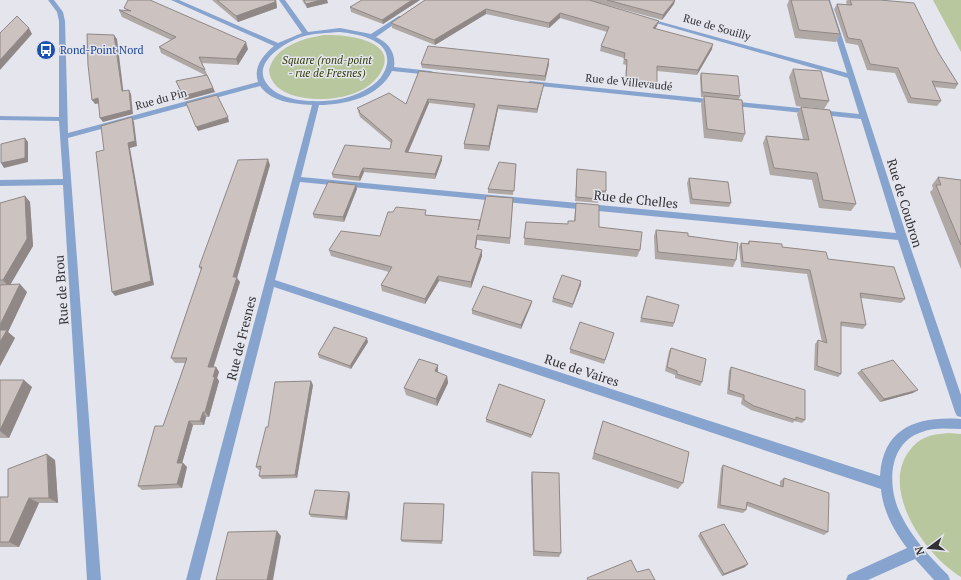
<svg xmlns="http://www.w3.org/2000/svg" width="961" height="580" font-family="'PT Serif',serif">
<style>
.green{fill:#b8c79d}
.lines{fill:none;stroke-linecap:round;stroke-linejoin:round}
.minor{fill:#87a4cf;fill-rule:evenodd}
.wall{fill:#afa8a5}
.shaded-wall{fill:#8f8886}
.building{fill:#ccc3c0;stroke:#8f8886}
.labels{text-anchor:middle;dominant-baseline:central;stroke-width:3;stroke-linejoin:round;paint-order:stroke}
.far-street-label{font-size:11px;fill:#323235;stroke:#e5e5ed}
.far-transit-label{font-size:11px;fill:#164399;stroke:#e5e5ed;text-anchor:start}
.far-park-label{font-size:11px;font-style:italic;fill:#2c3b05;stroke:#e5e5ed}
.street-label{font-size:13px;fill:#323235;stroke:#e5e5ed}
</style>
<rect width="100%" height="100%" fill="#e5e5ed"/>
<g class="green">
<path d="M933 0H961V52Z"/>
<path d="M325 35C344 34 400 40 381 72 366 99 319 104 292 95 280 91 270 83 269 70 275 46 304 38 325 35Z"/>
<path d="M948 433 961 434V577C927 556 882 495 907 454 912 447 918 440 927 437 933 434 941 434 948 433Z"/>
</g>
<g class="lines">
<path class="minor" d="M48 0H54L63 12 65 21 68 133 258 82C253 67 263 55 274 46L171 0H179L278 43 302 33 279 0H285L308 32 340 28 371 34 399 16H403V18L376 37C389 43 396 53 394 67L431 71 435 73 431 75 392 71C379 97 346 105 319 105L301 177 896 233 861 119 530 85 526 83 530 81 859 114 848 78 642 19 647 18 847 73 824 0H830L907 237 961 395V417L957 416 955 412 898 240 300 182 275 280 880 476C883 427 918 416 961 419V429C948 429 934 427 922 432 887 443 887 488 901 515 912 538 930 557 948 575L950 580H934L915 559 868 580H846L848 575 907 548C894 531 883 511 881 489L274 287 200 580H186L312 105C294 104 271 102 260 86L68 138 101 580H87L63 185 0 186V180L63 179 59 121 0 120V116L59 117V21L57 12ZM340 32C357 34 391 39 387 64 385 74 378 82 370 87 350 101 322 103 299 100 288 98 274 94 267 84 251 63 284 43 301 37 313 33 327 33 340 32Z"/>
</g>
<g class="wall">
<path d="M212 0H276L277 8 238 22Z"/>
<path d="M302 0H327L328 3 307 8Z"/>
<path d="M420 0 383 24 351 12 350 7Z"/>
<path d="M425 0H675L674 4 662 20 596 2 657 26 655 28 712 49 697 75 657 71V83L656 88 625 85 626 65 623 64 624 58 600 51 601 46 607 32 560 18 549 28 486 14 435 45 392 28 391 23Z"/>
<path d="M789 0H791L840 34 836 42 795 38 787 5Z"/>
<path d="M847 0H880L938 52 958 84 955 89 934 87 941 101 937 106 908 103 895 73 867 70 858 45 846 43 834 9 837 4 847 5 846 2Z"/>
<path d="M124 8 248 49 238 65 202 63 215 92 185 100 205 75 161 53 159 47 171 40 122 17 119 10H126Z"/>
<path d="M421 64H549L545 81 422 68Z"/>
<path d="M793 69 829 101 824 109 796 106 789 77Z"/>
<path d="M419 71 543 88 537 113 498 109 489 151 464 149V144L473 108 429 103 408 153 442 156V160L435 179 364 172 360 181 333 178 332 174 390 149 391 143 360 117 357 108 406 104Z"/>
<path d="M701 73 740 96 739 99 745 134 742 142 704 138 701 104 704 97H701L700 77Z"/>
<path d="M801 107 856 204 851 211 819 208 812 180 770 175 763 143 766 136 803 139 797 114Z"/>
<path d="M516 164 513 195 488 193V189Z"/>
<path d="M270 165 237 278 240 282 213 367H216L219 372 217 378 219 381 209 417H206L204 425H193L182 463H183L187 467 182 488 142 490 138 486 163 426 185 363H175L171 358 201 270 199 267Z"/>
<path d="M577 169 606 191 605 195H599L598 203 575 201Z"/>
<path d="M938 177 961 180V269L930 192 933 189 932 185Z"/>
<path d="M689 178 731 203 729 207 690 204 687 183Z"/>
<path d="M357 189 344 222 314 218 313 214Z"/>
<path d="M25 196 30 202 33 246 10 284 27 292 8 332 15 338 0 366V203Z"/>
<path d="M513 198 510 244 477 240 476 248 482 250V256L471 288 439 281 425 304 382 291 381 285 389 272 331 256 329 250 380 236 426 215 480 220Z"/>
<path d="M576 203 599 227 640 250 637 257 524 245 526 222 568 224 574 221 575 210Z"/>
<path d="M656 230 688 236 736 260 733 267 655 259 654 236Z"/>
<path d="M749 241 782 247 828 259 905 299 901 303 861 298 866 325 863 329 841 326V374L838 377 814 370 815 344 818 340 822 342 807 274 741 267 739 247 741 243 747 244Z"/>
<path d="M581 281 572 308 552 302 553 298Z"/>
<path d="M647 296 674 323 673 327 640 322Z"/>
<path d="M532 301 531 305 521 329 472 314V310Z"/>
<path d="M614 333 604 364 570 353V349Z"/>
<path d="M368 342 351 369 319 358 318 354Z"/>
<path d="M671 348 702 382 700 386 675 378V375L665 371 669 351Z"/>
<path d="M438 365V373L447 376 448 383 437 406 406 395 404 388Z"/>
<path d="M731 367 805 420 802 423 794 421 793 423 751 410 741 404 742 398 727 394 729 371Z"/>
<path d="M861 370 913 393 880 402 857 373Z"/>
<path d="M0 380 32 387 9 438H0Z"/>
<path d="M313 385 297 478 262 479 259 476 261 470H259L256 467 268 427Z"/>
<path d="M545 400 544 404 531 438 486 422V419Z"/>
<path d="M603 421 683 483 678 489 592 459Z"/>
<path d="M55 460 58 503H39L19 547H0V497H8Z"/>
<path d="M723 465 780 486V481L784 478 828 532 824 535 747 506 746 510 743 513 717 508 721 468Z"/>
<path d="M532 472 561 553 559 557 533 556 531 478Z"/>
<path d="M350 495 347 520 311 517 309 514Z"/>
<path d="M444 504V507L442 544 402 542 401 540Z"/>
<path d="M700 533 745 567 722 576 698 536Z"/>
</g>
<g class="shaded-wall">
<path d="M275 0H276L277 8 238 22 236 16Z"/>
<path d="M321 0H327L328 3 307 8 306 4Z"/>
<path d="M412 0H420L383 24 382 20Z"/>
<path d="M675 0 674 4 662 20 663 15Z"/>
<path d="M486 9V14L435 45 434 40Z"/>
<path d="M560 13V18L549 28V23Z"/>
<path d="M659 21 657 26 652 33 653 28Z"/>
<path d="M29 28 32 34 0 70V60Z"/>
<path d="M114 35 117 39 124 96 122 91Z"/>
<path d="M246 42 248 49 238 65 236 59Z"/>
<path d="M713 44 712 49 697 75 698 70Z"/>
<path d="M549 59V64L545 81V76Z"/>
<path d="M544 84 543 88 537 113V109Z"/>
<path d="M213 88 215 92 185 100 183 96Z"/>
<path d="M129 90 131 94 133 114 103 122 100 118Z"/>
<path d="M98 98 101 103 95 104 92 100Z"/>
<path d="M428 99 429 103 406 157 405 152Z"/>
<path d="M498 105V109L489 151V146Z"/>
<path d="M132 117 134 122 137 146 130 148 154 285 115 296 112 292 128 143Z"/>
<path d="M228 117 229 122 198 131 196 127Z"/>
<path d="M25 138 28 142V162L4 168 1 163Z"/>
<path d="M442 156V160L435 179V174Z"/>
<path d="M268 159 270 165 237 278 240 282 212 372 208 367 233 277Z"/>
<path d="M363 168 364 172 360 181 359 177Z"/>
<path d="M356 185 357 189 344 222 343 217Z"/>
<path d="M25 196 30 202 33 246 9 287 3 280Z"/>
<path d="M477 235V240L475 253V248Z"/>
<path d="M482 250V256L471 288V282Z"/>
<path d="M438 276 439 281 425 304V299Z"/>
<path d="M581 281V285L572 308 573 304Z"/>
<path d="M20 284 27 292 8 332 15 338 0 366V325Z"/>
<path d="M532 301 531 305 521 329V325Z"/>
<path d="M367 338 368 342 351 369 350 366Z"/>
<path d="M438 365V373L435 371Z"/>
<path d="M216 367 219 372 217 378 219 381 209 417 205 412 213 377Z"/>
<path d="M447 376 448 383 437 406 436 399Z"/>
<path d="M24 380 32 387 9 438 0 431V430Z"/>
<path d="M311 381 313 385 297 478 295 475Z"/>
<path d="M918 390 913 393 880 402 884 399Z"/>
<path d="M545 400 544 404 531 438 532 435Z"/>
<path d="M203 412 206 417 204 425 200 421Z"/>
<path d="M189 421 193 425 181 467 177 463Z"/>
<path d="M47 454 55 460 58 503 49 498Z"/>
<path d="M183 463 187 467 182 488 177 484Z"/>
<path d="M349 492 350 495 347 520 345 517Z"/>
<path d="M29 498 39 503 19 547 9 542Z"/>
<path d="M277 531 281 536 273 580H267Z"/>
<path d="M748 564 745 567 722 576 724 574Z"/>
</g>
<g class="building">
<path d="M128 0H150L246 42 236 59 199 57 205 70 159 47 176 37 119 10 131 11 124 8Z"/>
<path d="M217 0H275V2L236 16Z"/>
<path d="M304 0H321L306 4Z"/>
<path d="M362 0H412L382 20 350 7Z"/>
<path d="M425 0H589L659 21 653 28 713 44 698 70 657 66V83L626 80 627 60 624 59 625 53 601 46 609 27 560 13 549 23 486 9 434 40 391 23Z"/>
<path d="M607 0H675L663 15Z"/>
<path d="M791 0H829L840 34 799 30Z"/>
<path d="M850 0H880L914 3 938 52 958 84 932 81 941 101 911 98 898 68 870 64 861 40 848 38 837 4 852 5Z"/>
<path d="M17 16 29 28 0 60V33Z"/>
<path d="M87 34 114 35 122 91 129 90 131 110 100 118 98 98 92 100 88 65Z"/>
<path d="M428 46 549 59 545 76 421 64Z"/>
<path d="M793 69 821 71 829 101 800 98Z"/>
<path d="M419 71 544 84 537 109 498 105 489 146 464 144 475 104 428 99 405 152 442 156 435 174 363 168 359 177 332 174 345 145 390 149 392 140 359 112 360 111 357 108 389 93 406 104Z"/>
<path d="M701 73 738 76 740 96 702 92Z"/>
<path d="M207 75 213 88 183 96 176 81Z"/>
<path d="M217 95 228 117 196 127 186 103Z"/>
<path d="M704 96 742 100 745 134 707 129Z"/>
<path d="M801 107 830 110 856 204 823 200 817 173 774 168 766 136 809 140Z"/>
<path d="M132 117 135 141 128 143 151 281 112 292 96 152 104 150 101 126Z"/>
<path d="M25 138V158L1 163V144Z"/>
<path d="M268 159 233 277H237L208 367H216L213 377 215 376 205 412H203L200 421H189L177 463H183L177 484 138 486 155 426H163L187 358H171L202 267H199L238 160Z"/>
<path d="M499 162 516 164 514 191 488 189Z"/>
<path d="M577 169 606 172V191H599V199L576 197Z"/>
<path d="M938 177 961 180V245L936 185H941Z"/>
<path d="M689 178 728 182 731 203 692 199Z"/>
<path d="M328 182 356 185 343 217 313 214Z"/>
<path d="M25 196 27 239 3 280H0V203Z"/>
<path d="M486 196 513 198 510 238 477 235 475 248 482 250 471 282 438 276 425 299 381 285 392 267 329 250 341 231 380 236 388 212H393L396 207 426 210 425 215 480 220 478 230Z"/>
<path d="M576 203 599 205V227L642 232 640 250 524 238 526 222 568 224V221H575Z"/>
<path d="M656 230 688 233V236L738 243 736 260 658 252Z"/>
<path d="M749 241 782 244V247L826 252 828 259 894 267 905 299 860 293 866 325 841 322V374L817 366 818 340 827 343 810 270 743 262 741 243 749 244Z"/>
<path d="M562 275 581 281 573 304 553 298Z"/>
<path d="M20 284 0 325V285Z"/>
<path d="M483 286 532 301 521 325 472 310Z"/>
<path d="M647 296 679 305 674 323 641 318Z"/>
<path d="M580 322 614 333 605 360 570 349Z"/>
<path d="M334 327 367 338 350 366 318 354Z"/>
<path d="M0 330H7L0 342Z"/>
<path d="M671 348 706 359 702 382 677 374V371L667 367Z"/>
<path d="M419 359 438 365 435 371 447 376 436 399 404 388Z"/>
<path d="M893 360 918 390 884 399 861 370Z"/>
<path d="M731 367 805 390V420L796 417V420L754 406 744 400V395L729 390Z"/>
<path d="M0 380H24L0 430Z"/>
<path d="M311 381 295 475 259 476 261 466 256 467 266 427H268L275 382Z"/>
<path d="M499 384 545 400 532 435 486 419Z"/>
<path d="M603 421 689 452 683 483 594 453Z"/>
<path d="M47 454 49 498H29L9 542H0V497H8V469Z"/>
<path d="M723 465 783 487 784 478 829 493 828 532 747 502 746 510 720 505Z"/>
<path d="M532 472 559 473 561 553 534 551Z"/>
<path d="M315 490 349 492 345 517 309 514Z"/>
<path d="M404 503 444 504 442 541 401 540Z"/>
<path d="M724 524 748 564 724 574 700 533Z"/>
<path d="M277 531 267 580H216L228 532Z"/>
<path d="M631 560 637 572 649 569 655 580H588L587 578Z"/>
</g>
<defs>
<g id="bus-disc" transform="scale(1)"><circle r="9.5" fill="#1a4fb4" stroke="#e5e5ed"/><path d="M-5-6H5V4H4V6H2V4H-2V6H-4V4H-5ZM-3.5-4V0h7V-4ZM-3.5 1.2v1.5H-2V1.2ZM2 1.2v1.5H3.5V1.2Z" fill="#fff"/></g>
</defs>
<g fill-rule="evenodd">
<use href="#bus-disc" x="46" y="50"/>
</g>
<g class="labels">
<g class="far-street-label">
<text transform="translate(717 27) rotate(16)">Rue de Souilly</text>
<text transform="translate(629 82) rotate(6)">Rue de Villevaudé</text>
<text transform="translate(161 99) rotate(-15)">Rue du Pin</text>
</g>
<g class="far-transit-label">
<text x="60" y="50">Rond-Point Nord</text>
</g>
<g class="far-park-label">
<text x="327" y="60">Square (rond-point<tspan x="327" dy="13">- rue de Fresnes)</tspan></text>
</g>
<g class="street-label">
<text transform="translate(636 199) rotate(6)">Rue de Chelles</text>
<text transform="translate(905 203) rotate(73)">Rue de Coubron</text>
<text transform="translate(61 290) rotate(-94)">Rue de Brou</text>
<text transform="translate(241 338) rotate(-76)">Rue de Fresnes</text>
<text transform="translate(582 370) rotate(18)">Rue de Vaires</text>
</g>
</g>
<g transform="translate(929 548) rotate(254)" stroke="#e5e5ed" stroke-width="3" paint-order="stroke">
<path d="M0-3L7 15L0 10L-7 15Z" fill="#323235"/>
<text y="-6" font-size="11" font-weight="bold" text-anchor="middle" fill="#323235">N</text>
</g>
</svg>
